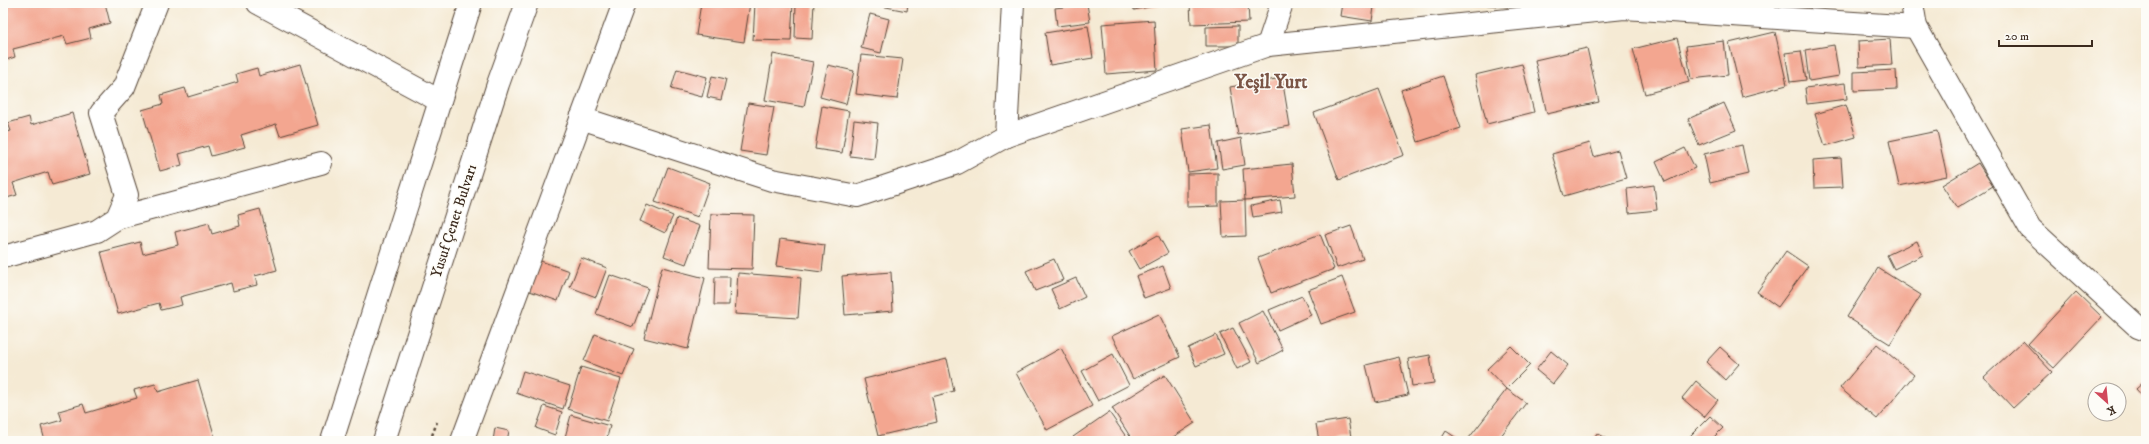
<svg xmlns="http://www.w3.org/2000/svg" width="2149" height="444" font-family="'IM FELL DW Pica',serif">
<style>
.building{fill:#f3a690}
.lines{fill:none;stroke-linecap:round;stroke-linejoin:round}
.minor-casing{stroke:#574739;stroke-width:24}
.trunk-casing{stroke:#574739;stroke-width:24}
.path{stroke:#574739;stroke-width:2.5;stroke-dasharray:3 3;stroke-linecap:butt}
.minor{stroke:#fff;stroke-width:22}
.trunk{stroke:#fff;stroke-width:22}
.labels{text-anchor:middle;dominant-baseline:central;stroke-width:3;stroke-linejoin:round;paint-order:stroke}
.street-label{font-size:15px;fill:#3b2a1e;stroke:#fdfcf7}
.district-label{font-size:19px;font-weight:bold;fill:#7b5546;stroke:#fdfcf7}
</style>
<rect width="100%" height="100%" fill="#fdfcf7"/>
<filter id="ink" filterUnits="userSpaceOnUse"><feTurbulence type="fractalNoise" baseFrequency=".025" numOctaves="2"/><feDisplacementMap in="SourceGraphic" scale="8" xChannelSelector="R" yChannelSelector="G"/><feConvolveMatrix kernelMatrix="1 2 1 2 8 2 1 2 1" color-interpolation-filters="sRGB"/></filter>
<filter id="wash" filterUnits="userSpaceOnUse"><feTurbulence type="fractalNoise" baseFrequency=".012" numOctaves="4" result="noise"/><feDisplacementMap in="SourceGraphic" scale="16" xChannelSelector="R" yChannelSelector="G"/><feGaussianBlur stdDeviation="0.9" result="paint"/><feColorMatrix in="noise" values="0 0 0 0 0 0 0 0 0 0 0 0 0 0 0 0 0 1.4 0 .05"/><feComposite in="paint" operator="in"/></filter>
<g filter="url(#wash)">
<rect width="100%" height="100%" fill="#f5ead4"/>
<g id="blocks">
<g class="building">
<path d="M3 3H105L110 23 89 29 91 38 67 44 64 36 13 49 15 57 3 61Z"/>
<path d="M701 3H750L744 42 696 35Z"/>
<path d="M755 3H793L791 41 753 40Z"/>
<path d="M796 3H814L812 39 795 38Z"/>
<path d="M865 3H908L907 11Z"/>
<path d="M1133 3H1163V4L1134 10Z"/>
<path d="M1190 3H1248L1249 22 1191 24Z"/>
<path d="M1342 3 1374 7 1372 21 1340 16Z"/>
<path d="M1470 3H1509L1508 7Z"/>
<path d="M1087 4 1090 22 1057 26 1055 8Z"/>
<path d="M870 14 889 19 881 53 861 48Z"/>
<path d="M1154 20 1157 70 1106 74 1102 24Z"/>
<path d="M1088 26 1093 58 1050 65 1045 33Z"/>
<path d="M1238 26V46H1206V27Z"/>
<path d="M1775 32 1787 85 1742 97 1729 43Z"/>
<path d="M1677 38 1689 82 1645 94 1633 49Z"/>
<path d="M1890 39 1892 65 1859 67 1858 41Z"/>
<path d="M1724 41 1728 75 1691 79 1686 46Z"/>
<path d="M1834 45 1839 76 1809 81 1805 50Z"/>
<path d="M1587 48 1599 102 1547 114 1535 60Z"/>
<path d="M1801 51 1806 80 1790 82 1785 53Z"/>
<path d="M773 54 813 62 804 107 765 100Z"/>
<path d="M861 55 903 59 897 99 856 94Z"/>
<path d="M300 64 318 125 280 136 276 124 241 135 245 147 211 156 208 146 179 154 182 165 160 171 142 110 163 104 161 95 185 88 188 97 238 82 236 74 257 68 259 76Z"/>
<path d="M1522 64 1534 112 1487 124 1475 75Z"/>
<path d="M828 65 854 71 846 104 820 97Z"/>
<path d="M677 69 707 77 702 97 671 89Z"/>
<path d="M1896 70 1897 89 1854 91V72Z"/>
<path d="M712 76 726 79 721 100 707 97Z"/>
<path d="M1443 76 1461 128 1418 142 1401 90Z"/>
<path d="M1282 78 1290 126 1238 135 1230 87Z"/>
<path d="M1845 83 1847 99 1807 104 1805 88Z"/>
<path d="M1379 89 1404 155 1339 180 1314 113Z"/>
<path d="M748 103 774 107 766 155 740 151Z"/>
<path d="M1724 103 1736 130 1699 145 1688 119Z"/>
<path d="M1846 105 1856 137 1825 146 1815 114Z"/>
<path d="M822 106 849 111 842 153 815 149Z"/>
<path d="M72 113 90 174 52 185 48 172 13 183 17 195 3 199V133L11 131 8 123 29 117 31 125Z"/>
<path d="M854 120 878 123 874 159 850 156Z"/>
<path d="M1211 125 1217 168 1188 172 1182 129Z"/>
<path d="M1937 131 1947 176 1899 186 1889 141Z"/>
<path d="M1241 138 1245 165 1222 169 1218 143Z"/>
<path d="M1590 143 1594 157 1618 150 1626 178 1564 196 1552 154Z"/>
<path d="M1742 145 1748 174 1710 183 1704 154Z"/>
<path d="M1685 148 1695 168 1665 182 1656 162Z"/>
<path d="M1841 158 1843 187 1814 188 1813 160Z"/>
<path d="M1978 163 1993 186 1957 208 1942 185Z"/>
<path d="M1292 164 1295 196 1245 200 1243 169Z"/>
<path d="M668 167 710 183 698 217 655 202Z"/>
<path d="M1218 173V206L1187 207V174Z"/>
<path d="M1654 185 1657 210 1629 213 1627 189Z"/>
<path d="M1245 200 1246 236 1223 237 1221 201Z"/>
<path d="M1280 200 1282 212 1253 217 1251 206Z"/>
<path d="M647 205 673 216 665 233 640 221Z"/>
<path d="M260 209 277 270 255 276 257 285 233 291 231 283 180 297 182 305 161 310 159 303 118 314 101 252 140 242 143 254 178 245 175 232 209 223 212 234 240 226 238 215Z"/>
<path d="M711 214 754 215 752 269 709 268Z"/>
<path d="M677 218 700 226 686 264 664 256Z"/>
<path d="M1351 226 1363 259 1337 268 1325 235Z"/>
<path d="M1320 234 1334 269 1271 293 1258 258Z"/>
<path d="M1158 235 1168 253 1139 269 1129 251Z"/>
<path d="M780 239 825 245 822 272 776 266Z"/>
<path d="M1917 241 1923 255 1894 269 1887 255Z"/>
<path d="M1786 251 1808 266 1778 307 1757 292Z"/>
<path d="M581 258 607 268 596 297 570 287Z"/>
<path d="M535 259 569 271 558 301 524 289Z"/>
<path d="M1054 259 1063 280 1035 291 1026 271Z"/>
<path d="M1163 266 1171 288 1144 298 1136 276Z"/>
<path d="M662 267 705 278 688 349 644 338Z"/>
<path d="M1878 268 1921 295 1890 344 1847 317Z"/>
<path d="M891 272 893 311 845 315 842 276Z"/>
<path d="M738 273 801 278 798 318 735 314Z"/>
<path d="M610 275 648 288 633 327 596 314Z"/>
<path d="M715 277H730L729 305H714Z"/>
<path d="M1342 277 1355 312 1321 324 1308 290Z"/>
<path d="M1076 278 1085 297 1060 309 1051 289Z"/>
<path d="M2076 292 2102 317 2054 368 2028 344Z"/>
<path d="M1302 296 1311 315 1278 330 1269 310Z"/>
<path d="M1263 311 1283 350 1259 363 1239 323Z"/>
<path d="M1159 314 1180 357 1133 379 1112 336Z"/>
<path d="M1233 328 1251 362 1237 369 1220 334Z"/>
<path d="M595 334 634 349 623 376 584 361Z"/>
<path d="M1216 335 1224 354 1196 366 1188 348Z"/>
<path d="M2023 341 2052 372 2013 408 1984 377Z"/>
<path d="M1877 344 1914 375 1877 419 1840 388Z"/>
<path d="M1511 346 1530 365 1506 389 1487 369Z"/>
<path d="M1720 347 1739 364 1725 380 1706 362Z"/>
<path d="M1061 348 1092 406 1047 430 1016 373Z"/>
<path d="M1551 351 1568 365 1553 384 1536 370Z"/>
<path d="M1113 354 1129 385 1098 401 1082 371Z"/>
<path d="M1430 355 1434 383 1412 386 1408 359Z"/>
<path d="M1399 357 1408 395 1375 402 1366 365Z"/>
<path d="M947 359 954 391 932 397 937 422 878 436 864 379Z"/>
<path d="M581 367 621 379 607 421 568 409Z"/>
<path d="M523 371 570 386 563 409 516 393Z"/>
<path d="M1165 375 1195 423 1167 441H1133L1112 408Z"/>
<path d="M198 380 216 441H45L41 426 62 420 59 411 83 404 86 413 137 398 134 390 155 384 158 392Z"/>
<path d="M2146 380V400L2136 389Z"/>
<path d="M1696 381 1718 400 1704 417 1682 398Z"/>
<path d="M1507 389 1526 403 1497 441H1473L1469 438Z"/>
<path d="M544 406 562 412 555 435 536 428Z"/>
<path d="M1109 412 1129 441H1076L1073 437Z"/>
<path d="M571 415 610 426 606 441H564Z"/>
<path d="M1710 416 1723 428 1710 441H1685Z"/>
<path d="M1348 419 1351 437 1319 441 1316 424Z"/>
<path d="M495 428 509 431 507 441H493Z"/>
<path d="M1446 431 1461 441H1440Z"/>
<path d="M1597 433 1611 441H1592Z"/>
</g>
</g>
</g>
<g filter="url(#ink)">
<use href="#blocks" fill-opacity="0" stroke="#574739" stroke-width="1"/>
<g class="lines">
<g class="minor-casing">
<g id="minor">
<path d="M258 3 440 101"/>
<path d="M1912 3 1916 27 2030 228 2138 327 2146 330"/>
<path d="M1268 45 1282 3"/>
<path d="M581 118 772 180 857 196 957 163 1006 136 1268 45 1624 8 1916 27"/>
<path d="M1006 136 1013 3"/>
<path d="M117 218 321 163"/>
<path d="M3 257 97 231 117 218 127 195 101 113 124 87 157 3"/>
<path d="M462 441 624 3"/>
</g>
</g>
<g class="trunk-casing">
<g id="trunk">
<path d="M332 441 471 3"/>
<path d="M384 441 498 84 527 3"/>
</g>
</g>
<path class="path" d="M430 441 437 422"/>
<use href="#minor" class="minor"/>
<use href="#trunk" class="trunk"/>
</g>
</g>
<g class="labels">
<g class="street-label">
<text transform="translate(454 221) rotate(-72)">Yusuf Çenet Bulvarı</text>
</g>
<g class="district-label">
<text x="1271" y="82">Yeşil Yurt</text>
</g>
</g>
<rect width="2149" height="444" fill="none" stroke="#fdfcf7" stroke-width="16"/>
<g transform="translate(2107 402) rotate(153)"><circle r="19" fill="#fdfcf7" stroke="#afa8a0"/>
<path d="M0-3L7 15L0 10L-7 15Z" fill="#d1495b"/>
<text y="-6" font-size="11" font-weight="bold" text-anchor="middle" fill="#3b2a1e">K</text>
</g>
<path d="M1999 40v6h93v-6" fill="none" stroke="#3b2a1e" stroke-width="2"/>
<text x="2005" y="40" font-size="12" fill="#3b2a1e" stroke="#fdfcf7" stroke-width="3" paint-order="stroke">20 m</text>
</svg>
